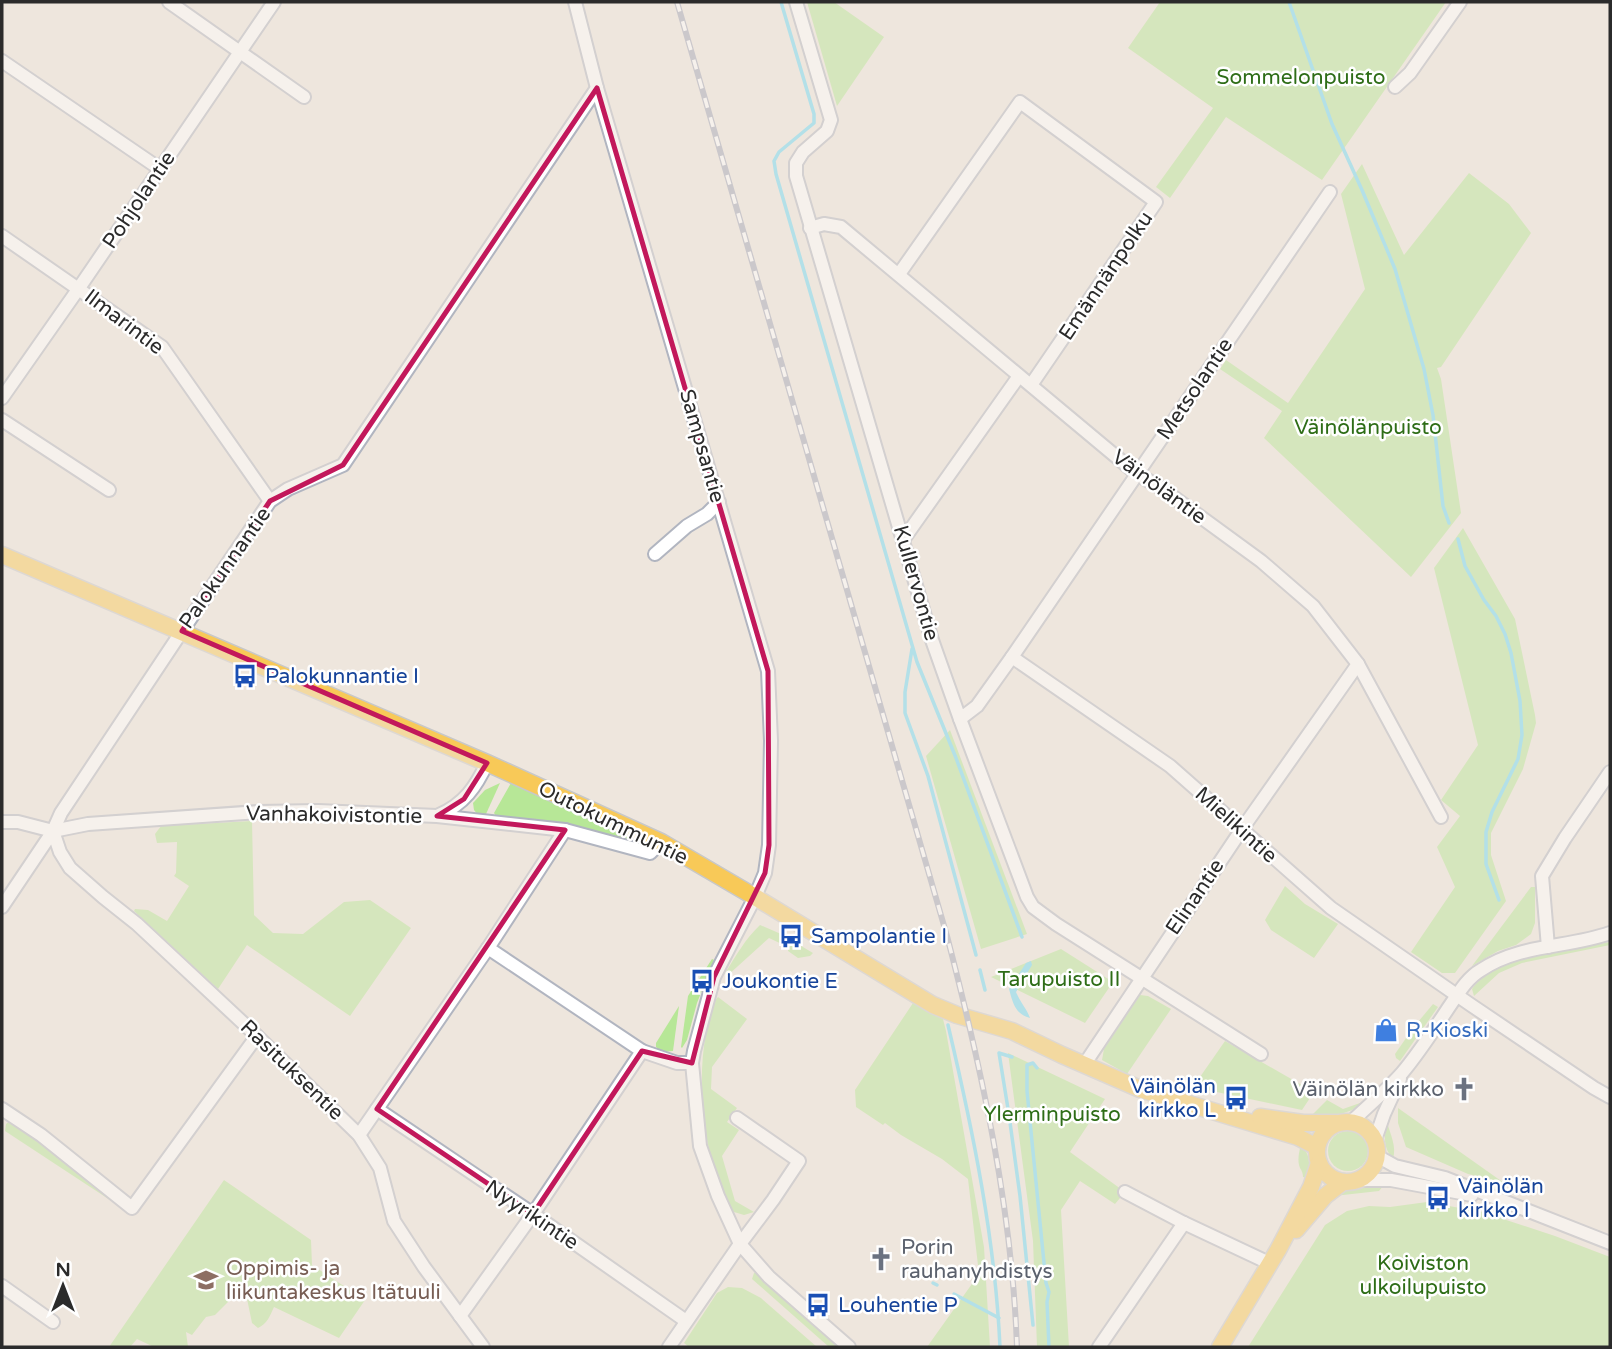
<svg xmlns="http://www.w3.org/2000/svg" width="1612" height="1349" font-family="'Varela Round',sans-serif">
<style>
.green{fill:#b7e797}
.water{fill:#6bd9f5}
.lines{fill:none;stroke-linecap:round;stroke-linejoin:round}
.stream{stroke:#6bd9f5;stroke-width:3.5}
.minor-casing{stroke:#b1b5c0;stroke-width:16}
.major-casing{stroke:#c8c8c8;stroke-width:19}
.minor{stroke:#fff;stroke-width:12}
.major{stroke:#f8c958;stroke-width:16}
.rail-casing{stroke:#9fa4b7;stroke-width:6}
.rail{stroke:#fff;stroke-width:3.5;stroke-dasharray:10;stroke-linecap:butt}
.marked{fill:none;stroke:#c2185b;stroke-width:5;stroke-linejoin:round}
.labels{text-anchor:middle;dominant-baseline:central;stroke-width:5;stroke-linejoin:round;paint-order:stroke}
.park-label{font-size:21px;fill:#2e6d17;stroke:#fff}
.street-label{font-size:21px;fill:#2b2b2b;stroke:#fff}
.transit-label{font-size:21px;fill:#164399;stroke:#fff;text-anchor:start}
.shop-label{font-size:21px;fill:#366cbe;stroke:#fff;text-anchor:start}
.worship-label{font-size:21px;fill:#5b616d;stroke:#fff;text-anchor:end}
.education-label{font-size:21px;fill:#785e54;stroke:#fff;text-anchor:start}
</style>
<rect width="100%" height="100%" fill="#eee6dd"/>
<g class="green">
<path d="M807 2H834L884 37 837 106Z"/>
<path d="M1160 2H1446L1322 180 1226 117 1170 198 1156 187 1213 108 1128 48Z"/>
<path d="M1362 164 1404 255 1469 173 1509 204 1531 233 1441 367 1437 368 1441 379 1461 513 1411 577 1264 438 1282 411 1220 369 1226 360 1288 403 1365 289 1341 194Z"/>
<path d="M1463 528 1515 619 1535 715 1536 723 1523 769 1491 833V855L1506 901 1455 973H1442L1411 952 1455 887 1437 847 1460 816 1441 800 1478 745 1434 568Z"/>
<path d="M950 730 1027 934 981 949 926 756Z"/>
<path d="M500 783 486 814 478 815 474 810 473 803 485 790Z"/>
<path d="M511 783 526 788 641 843 639 846 568 825 496 816 494 813Z"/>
<path d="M252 821 254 915 273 933 303 934 344 902 370 900 411 928 350 1016 247 945 218 989 134 911 135 909 148 910 167 921 189 886 174 876 176 873 177 842 157 843 155 834 161 826Z"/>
<path d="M1285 886 1305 904 1338 924 1314 958 1271 930 1265 920Z"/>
<path d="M1531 887H1535V923L1531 934 1516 945 1498 951 1472 966Z"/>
<path d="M760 925 781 934 813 953 810 956 798 958 788 951V947L769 938 727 976 725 973C736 956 745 939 760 925Z"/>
<path d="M1610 942V945L1522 963 1499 973 1474 996 1472 989C1495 955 1572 949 1610 942Z"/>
<path d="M1061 949 1113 982 1085 1023 991 977Z"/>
<path d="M712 959 714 960 697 1003 687 1040 682 1048 681 1047 688 996Z"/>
<path d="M1140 995 1148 996 1171 1009 1127 1074 1102 1060 1104 1049Z"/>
<path d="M718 997 747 1019 712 1067 711 1089 737 1108 727 1122 739 1130 722 1156 735 1201 754 1212 744 1215 734 1212C703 1164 696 1087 706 1033 708 1021 709 1006 718 997Z"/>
<path d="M913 1003 943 1019 946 1031 984 1247 990 1347H927L979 1274 968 1179 942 1159 901 1135 885 1123 883 1125 856 1107 855 1090Z"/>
<path d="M1433 1004 1438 1007 1400 1061 1396 1058 1395 1054 1413 1028Z"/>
<path d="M679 1006 673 1051 662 1052 656 1047V1043Z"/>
<path d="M1225 1041 1314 1092 1302 1110 1193 1087Z"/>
<path d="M1008 1053 1105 1099 1070 1152 1125 1192 1115 1204 1080 1181 1061 1210 1069 1347H1037L1033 1241Z"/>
<path d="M1327 1100 1343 1109 1360 1103 1363 1104C1346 1115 1329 1117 1309 1118Z"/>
<path d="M1398 1108 1504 1183 1468 1174 1406 1147 1398 1123Z"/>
<path d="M10 1121 67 1161 113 1198 110 1200 5 1131 6 1124Z"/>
<path d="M1387 1122C1390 1134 1397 1146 1393 1159 1383 1148 1384 1136 1387 1122Z"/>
<circle cx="1348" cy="1151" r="20"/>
<path d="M1301 1144C1311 1157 1310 1163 1307 1178L1303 1177C1303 1174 1302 1171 1300 1168 1297 1161 1299 1152 1301 1144Z"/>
<path d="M224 1180 311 1240 312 1265 365 1300 339 1338 274 1307C270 1316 267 1324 258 1328L252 1323 246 1294 238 1292 215 1315 206 1317 192 1335 186 1332 188 1347H154L137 1339 130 1347H109Z"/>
<path d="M1384 1185 1379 1191 1334 1196 1342 1190Z"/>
<path d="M1427 1202 1482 1212 1555 1236 1610 1257V1347H1248L1325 1225 1347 1211 1369 1206 1390 1207Z"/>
<path d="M757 1272 838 1347H829L752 1279 754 1273Z"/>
<path d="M728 1287 742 1288 761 1298 817 1347H689L684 1343 717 1293Z"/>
</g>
<path class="water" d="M1031 961 1032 965 1016 992C1020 1002 1027 1009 1030 1018 1015 1014 1013 1003 1009 989L1026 963Z"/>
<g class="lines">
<g class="stream">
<path d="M781 2 814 114V123L779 152 774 161 776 174 917 662 956 758 1022 937"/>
<path d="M1289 2 1332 124 1362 190 1395 269 1424 369 1433 415 1443 506 1449 523"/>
<path d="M1458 539 1465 566 1484 600 1496 616 1505 634 1511 653 1520 701 1522 735 1518 759 1492 812 1486 832V864L1499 900"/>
<path d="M912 649 905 692V713L928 776 976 955"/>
<path d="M980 970 985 990"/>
<path d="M948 1025C973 1131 995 1238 1000 1347"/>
<path d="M1012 1057 999 1053 1009 1115 1020 1196 1033 1325"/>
<path d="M1037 1068 1033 1063 1027 1065V1091L1046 1283 1049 1292 1047 1302 1049 1347"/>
<path d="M933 1283 937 1285"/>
<path d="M954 1294 999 1318"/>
</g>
<g class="minor-casing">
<g id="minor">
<path d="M169 2 304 97"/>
<path d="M575 2 597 88 768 671 771 741 769 845 765 873 755 897 714 977 694 1051 692 1063 700 1146 718 1196 740 1244 769 1277 849 1347"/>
<path d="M796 2 831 120 827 131 803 152 796 163V176L932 640 960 719 1027 897 1033 907 1056 924 1261 1054"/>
<path d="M2 61 160 169"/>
<path d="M1395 87 1410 73 1460 2"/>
<path d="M810 228 824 224 841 227 1137 474 1161 488 1261 561 1313 606 1358 664 1441 817"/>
<path d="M2 236 162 347 270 501"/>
<path d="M899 274 1020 102 1156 202 1031 385"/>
<path d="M2 398 79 288 274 2"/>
<path d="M2 420 109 490"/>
<path d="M903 540 1019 376"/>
<path d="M655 554 687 526 707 514 719 502"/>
<path d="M1012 657 1170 766 1331 908 1471 1005 1594 1088 1610 1097"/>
<path d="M960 719 977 706 1012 657 1330 192"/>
<path d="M439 815C464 804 476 787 487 763"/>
<path d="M2 822H18L53 831 88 824 258 812 318 811 437 816 565 830 650 853 661 842"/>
<path d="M53 831 60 852 70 868 103 897 137 924 257 1036 359 1135 380 1168 394 1221 424 1267 483 1347"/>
<path d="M2 907 53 831 61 813 182 631 270 501 288 489 343 465 597 88"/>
<path d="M1548 947 1542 876 1565 838 1610 772"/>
<path d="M488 948 642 1051 677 1063H692"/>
<path d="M1084 1065 1242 829 1358 664"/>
<path d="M2 1109 41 1135 132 1208 257 1036"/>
<path d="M377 1109 533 1214 686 1321"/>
<path d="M1351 1122C1368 1106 1387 1090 1402 1073 1419 1053 1435 1028 1449 1007 1458 994 1467 978 1481 970 1519 944 1568 948 1610 933"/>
<path d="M359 1135 488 948 565 830"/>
<path d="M1375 1140 1384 1114 1400 1079"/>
<path d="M1377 1156 1395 1166 1445 1178 1610 1243"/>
<path d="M1358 1180H1391L1472 1195"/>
<path d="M1125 1192 1184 1223 1269 1263"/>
<path d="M2 1286 53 1322"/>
<path d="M460 1316 533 1214 642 1051"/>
<path d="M669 1347 740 1244 773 1200 799 1161 737 1118"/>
<path d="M1099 1347 1184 1223"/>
</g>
</g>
<g class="major-casing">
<g id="major">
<path d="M2 555 487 763 661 842 755 897 933 1005 957 1015 1012 1031 1062 1055 1140 1089 1298 1137 1317 1147"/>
<path d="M1260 1117 1303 1123H1336"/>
<circle cx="1347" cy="1152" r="30"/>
<path d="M1296 1230 1325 1196 1343 1182"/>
<path d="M1220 1347 1278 1250 1311 1187 1319 1163"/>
</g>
</g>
<use href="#minor" class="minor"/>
<use href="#major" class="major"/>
<g class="rail-casing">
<path id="rail" d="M677 2 947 936C982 1071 1012 1208 1017 1347"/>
</g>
<use href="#rail" class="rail"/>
</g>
<path d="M0 0H1612V1349H0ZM597 88 768 671 769 845 765 873 714 977 692 1063 642 1051 533 1214 377 1109 565 830 437 816 464 799 487 763 182 631 270 501 343 465Z" fill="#eee6dd" fill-opacity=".55" fill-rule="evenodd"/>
<path class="marked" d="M597 88 768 671 769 845 765 873 714 977 692 1063 642 1051 533 1214 377 1109 565 830 437 816 464 799 487 763 182 631 270 501 343 465Z"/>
<defs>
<g id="bus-bare" transform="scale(1.89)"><path d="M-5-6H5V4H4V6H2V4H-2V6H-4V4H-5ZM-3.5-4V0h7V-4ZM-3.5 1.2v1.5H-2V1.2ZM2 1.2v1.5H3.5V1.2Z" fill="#1a4fb4" stroke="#fff" stroke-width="2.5" paint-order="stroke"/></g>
<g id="shop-bare" transform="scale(1.89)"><path d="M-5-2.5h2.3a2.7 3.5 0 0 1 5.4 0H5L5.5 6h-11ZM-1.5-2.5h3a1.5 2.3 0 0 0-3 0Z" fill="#3f7fe0" stroke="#fff" stroke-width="2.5" paint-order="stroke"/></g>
<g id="church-bare" transform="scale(1.89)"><path d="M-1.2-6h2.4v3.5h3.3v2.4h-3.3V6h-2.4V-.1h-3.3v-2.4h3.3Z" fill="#6b7280" stroke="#fff" stroke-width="2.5" paint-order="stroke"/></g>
<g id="school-bare" transform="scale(1.89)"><path d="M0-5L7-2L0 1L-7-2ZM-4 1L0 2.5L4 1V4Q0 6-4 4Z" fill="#8d6e63" stroke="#fff" stroke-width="2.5" paint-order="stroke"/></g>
</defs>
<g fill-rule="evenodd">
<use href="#bus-bare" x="245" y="676"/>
<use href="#bus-bare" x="791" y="936"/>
<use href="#bus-bare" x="702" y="981"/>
<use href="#shop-bare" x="1386" y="1030"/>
<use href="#church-bare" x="1464" y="1089"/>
<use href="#bus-bare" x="1236" y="1098"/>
<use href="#bus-bare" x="1438" y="1198"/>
<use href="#church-bare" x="881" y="1259"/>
<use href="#school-bare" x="206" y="1280"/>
<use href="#bus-bare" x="818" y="1305"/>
</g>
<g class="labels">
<g class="park-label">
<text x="1301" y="77">Sommelonpuisto</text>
<text x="1368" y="427">Väinölänpuisto</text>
<text x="1059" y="979">Tarupuisto II</text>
<text x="1052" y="1114">Ylerminpuisto</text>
<text x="1423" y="1263">Koiviston<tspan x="1423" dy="24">ulkoilupuisto</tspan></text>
</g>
<g class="street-label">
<text transform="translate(139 200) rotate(-56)">Pohjolantie</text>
<text transform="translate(1106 276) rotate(-56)">Emännänpolku</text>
<text transform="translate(124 322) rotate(37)">Ilmarintie</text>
<text transform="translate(1195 389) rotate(-56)">Metsolantie</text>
<text transform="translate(702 446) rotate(74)">Sampsantie</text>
<text transform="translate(1159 487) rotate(36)">Väinöläntie</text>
<text transform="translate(225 568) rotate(-55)">Palokunnantie</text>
<text transform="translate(916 583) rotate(74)">Kullervontie</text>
<text transform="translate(334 815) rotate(1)">Vanhakoivistontie</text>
<text transform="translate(613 823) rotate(26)">Outokummuntie</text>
<text transform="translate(1236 825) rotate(42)">Mielikintie</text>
<text transform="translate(1195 897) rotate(-56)">Elinantie</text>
<text transform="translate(292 1070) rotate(44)">Rasituksentie</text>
<text transform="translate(532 1215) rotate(34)">Nyyrikintie</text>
</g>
<g class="transit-label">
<text x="265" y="676">Palokunnantie I</text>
<text x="811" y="936">Sampolantie I</text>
<text x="722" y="981">Joukontie E</text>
<text x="1216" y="1086" text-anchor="end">Väinölän<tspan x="1216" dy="24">kirkko L</tspan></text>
<text x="1458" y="1186">Väinölän<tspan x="1458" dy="24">kirkko I</tspan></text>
<text x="838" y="1305">Louhentie P</text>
</g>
<g class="shop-label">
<text x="1406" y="1030">R-Kioski</text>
</g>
<g class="worship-label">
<text x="1444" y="1089">Väinölän kirkko</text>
<text x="901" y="1247" text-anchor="start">Porin<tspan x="901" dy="24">rauhanyhdistys</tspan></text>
</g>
<g class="education-label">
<text x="226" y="1268">Oppimis- ja<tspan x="226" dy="24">liikuntakeskus Itätuuli</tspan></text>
</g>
</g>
<rect width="1612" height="1349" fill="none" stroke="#2b2b2b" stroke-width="7"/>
<g transform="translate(63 1286)" stroke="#ffffff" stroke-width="5" paint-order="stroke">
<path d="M0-5L12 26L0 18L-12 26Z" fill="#2b2b2b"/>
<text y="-10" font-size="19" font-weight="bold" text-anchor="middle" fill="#2b2b2b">N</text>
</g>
</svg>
